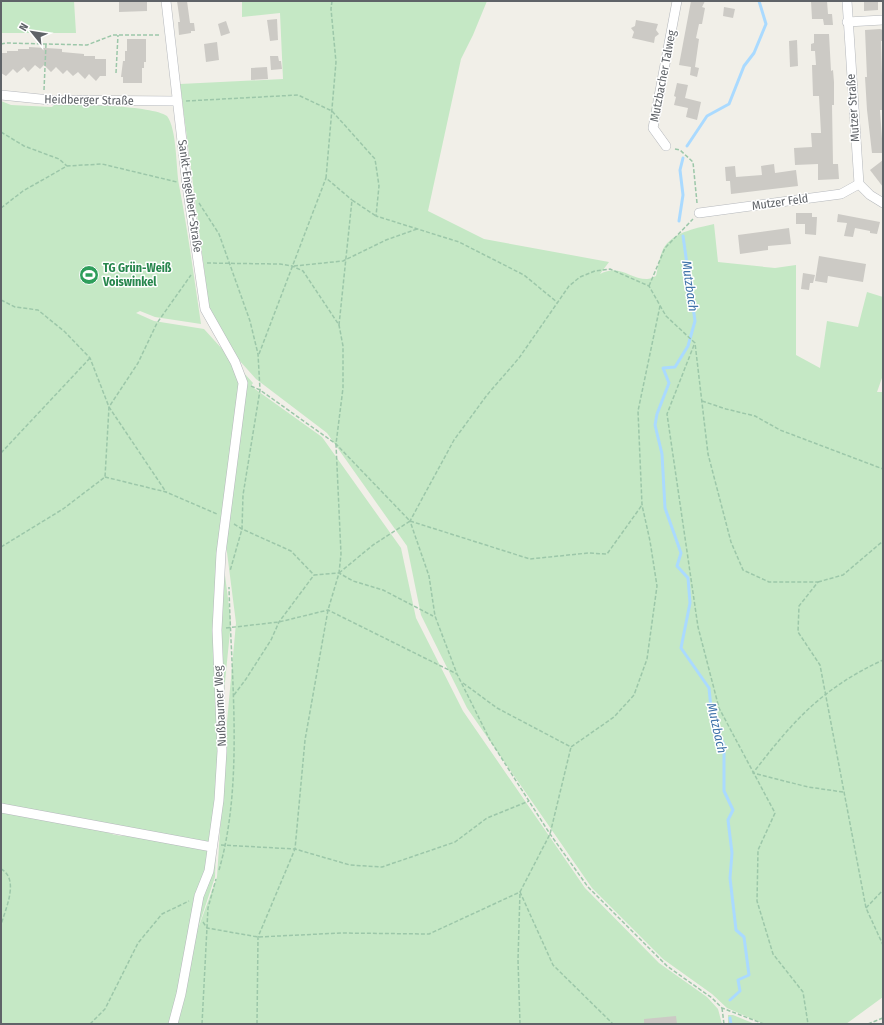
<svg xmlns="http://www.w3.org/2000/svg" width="884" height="1025" font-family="'Fira Sans Condensed',sans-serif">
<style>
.green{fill:#c5e8c5}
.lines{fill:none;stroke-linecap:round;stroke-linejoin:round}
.stream{stroke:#aadaff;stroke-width:3}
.building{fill:#cccac5}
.minor-casing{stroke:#b5b8bc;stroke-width:10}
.path{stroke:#9cc7a9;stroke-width:1.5;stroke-dasharray:4 2;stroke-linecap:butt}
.minor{stroke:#fff;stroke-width:9}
.labels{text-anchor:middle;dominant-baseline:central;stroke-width:3;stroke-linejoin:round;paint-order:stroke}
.street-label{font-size:12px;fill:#5f6368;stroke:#fff}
.leisure-label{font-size:12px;font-weight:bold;fill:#27864d;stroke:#fff;text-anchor:start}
.water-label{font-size:13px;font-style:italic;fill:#4174aa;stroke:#fff}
</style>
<rect width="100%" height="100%" fill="#f1efe8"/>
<g class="green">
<path d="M1 1H74L76 33H1Z"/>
<path d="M242 1H487L473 35 461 59 428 211 484 239 609 262 600 274C620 263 629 279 647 279 650 279 653 277 656 276 658 267 660 253 665 246 676 231 698 228 714 224L718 262 775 268 796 265V355L820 368 827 321 858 327 867 292 883 297V375L877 392H883V997L846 1024H764L727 1008 712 994 663 959 592 888 467 708 421 615 407 546 327 433 256 379 212 330 180 84 283 79 280 13 242 17Z"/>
<path d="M1 101 11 105 52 107 55 104C78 105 151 105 167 116 177 129 176 168 179 185 188 231 194 278 201 324L155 317 140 311 136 313 154 321 204 329 253 383 251 386 322 437 401 548 416 618 463 711 585 888 659 963 707 997 718 1009 722 1024H1V811L102 829C109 834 121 838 130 834L216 851 215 877 196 934 217 877 227 722 236 623 224 529 222 552 231 622 221 721 216 843 1 805Z"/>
<path d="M728 1015H733L755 1024H728Z"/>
</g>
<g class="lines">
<g class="stream">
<path d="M687 146 707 116 729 104 744 66 754 53 766 24 759 1"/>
<path d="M679 221 683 195 680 170 683 158"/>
<path d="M683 236 695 321 688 346 675 367 663 368 669 383 657 414 655 425 662 454 665 508 681 553 677 566 688 578 690 603 681 648 709 688 712 719 724 745V791L733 810 728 820 732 853 730 878 736 930 744 937 749 975 738 980 740 991 730 1000"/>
<path d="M730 1018 731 1024"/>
</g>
</g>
<g class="building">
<path d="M119 1H147V11L119 12Z"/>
<path d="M177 1H187L190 23H194L195 31H191V33L179 35 178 22H180Z"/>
<path d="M691 1H705L702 7 705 8 702 24H699L696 38 699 39 695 67 699 68 697 77 690 75 691 67 679 65Z"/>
<path d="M811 1H827L828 14H832L833 25H824L823 19H812Z"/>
<path d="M864 1H878V10L864 11Z"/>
<path d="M724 7 735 9 733 18 723 16Z"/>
<path d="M277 19 278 40 270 41 267 20Z"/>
<path d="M636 20 658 24 656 30 659 34 655 37 654 43 632 38 634 32 631 28 635 26Z"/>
<path d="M226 21 230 33 221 36 218 24Z"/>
<path d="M880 29 883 30V41H881L883 110H880L883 153H872L867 110 865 77H867L865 30Z"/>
<path d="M814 34H829L831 71 833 70 834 82V105H832L833 164H838L839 179 818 180V164L795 165 794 148 812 147 811 133H821L819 96H813L812 65H816L815 51H811V44L814 43Z"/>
<path d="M127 39H146V62H144V68H142V83H123V77H121L123 61H125V51H127Z"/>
<path d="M797 40 798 66 790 67 789 41Z"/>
<path d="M217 42 219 60 206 62 204 44Z"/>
<path d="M29 47 62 49V52L84 54V56H95V59H106V76H100L96 81 89 74 85 79 78 72 73 76 67 70 63 74 56 67 51 72 44 65 40 69 35 65 28 72 24 67 17 73 13 69 6 76 1 73V53H7V51H18V49H29Z"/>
<path d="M270 56H278L279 61H281L282 69 271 70Z"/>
<path d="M267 67 268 79 251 80V68Z"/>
<path d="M677 83 688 85 685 98 701 102 697 120 686 117 688 108 674 105 676 97 674 96Z"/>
<path d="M883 160V187L870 170Z"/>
<path d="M774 164 775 173 796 170 798 186 731 194 730 181H726L725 167 735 166 736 177 762 175 761 166Z"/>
<path d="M796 213H812V217H817L816 235 805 234V224H796Z"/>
<path d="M838 214 880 222 877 234 870 233V231L855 228 853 237 844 236 847 223 837 222Z"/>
<path d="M789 228 791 244 768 246V250L740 254 738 235Z"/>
<path d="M819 256 866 264 863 282 828 276 827 283 815 281Z"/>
<path d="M803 273 815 275 813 283H810L809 290 801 289Z"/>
<path d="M676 1016 677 1024H644V1019Z"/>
</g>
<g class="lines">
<g class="minor-casing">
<g id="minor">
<path d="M166 1 187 185 205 309 235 362 243 383 221 553 217 630 222 751 219 800 209 871 199 896 181 994 173 1024"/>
<path d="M847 1 859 184 870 195 883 203"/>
<path d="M847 22 883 20"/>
<path d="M1 95 50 100 177 101"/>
<path d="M666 146 653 128 677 1"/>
<path d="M699 213 841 194 859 184"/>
<path d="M1 808 212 847"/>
</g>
</g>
<g class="path">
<path d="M332 1 331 9 336 62 326 178 352 200"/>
<path d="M1 44 6 43 87 45 113 35H160"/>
<path d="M116 73 118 35"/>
<path d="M44 90 46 44"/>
<path d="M186 101 298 95 332 111 375 159 379 186 376 216 459 242 524 275 558 303"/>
<path d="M1 132 24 146 59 159 67 166"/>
<path d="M675 149 680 150 693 162 697 203"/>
<path d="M199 203 219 234 250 321 258 354 260 390 243 495 242 529 230 571"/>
<path d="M1 208 23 191 67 166 102 164 177 182"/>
<path d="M207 263 280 264 292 266 303 271 339 325 352 200 376 216"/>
<path d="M294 266 343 261 386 240 417 229"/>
<path d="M649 286 665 248 693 219"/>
<path d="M1 300 15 307 38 310 65 332 90 358 109 407 166 492"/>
<path d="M694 345 667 414 698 627 719 708 775 813 758 850 757 901 773 954 803 992 808 1024"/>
<path d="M259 354 326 178"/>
<path d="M251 386 260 390 336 444 410 521 530 559 588 553 607 554 642 505"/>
<path d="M702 401 726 409 755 416 780 430 883 469"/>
<path d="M1 453 90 358"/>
<path d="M105 477 166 492 217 514"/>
<path d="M234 524 242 529 291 551 314 575 339 573 353 581 383 590 433 616"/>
<path d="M1 547 63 509 105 477 109 407 138 363 157 323 191 275"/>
<path d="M339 573 373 545 410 521"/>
<path d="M818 582 843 575 883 541"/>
<path d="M226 628 279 622 328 610 457 674"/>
<path d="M463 683 497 708 571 747 614 717 634 695 647 659 657 586 650 541 642 505 638 411 660 306"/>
<path d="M234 695 246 679 271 640 279 622 314 575"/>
<path d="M843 792 808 787 753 773C793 721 822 688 883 660"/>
<path d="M221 845 295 849 350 865 382 867 455 842 487 818 529 801"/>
<path d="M1 869C20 879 5 910 1 925"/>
<path d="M219 870C244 784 231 676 229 587"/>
<path d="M866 908 883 890"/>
<path d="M203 922 207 928 258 937 341 933 429 934 520 892 553 965 613 1024"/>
<path d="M722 1008 724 1024"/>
<path d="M90 1024 105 1009 138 943 162 914 189 901"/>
<path d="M202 1024 208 908 216 879"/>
<path d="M257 1024 258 937 295 849 305 740 328 610 339 573 341 554 336 444 343 388V346L339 325"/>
<path d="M520 1024 518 960 520 892 550 834 571 747"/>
<path d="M703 1024H713"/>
<path d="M764 1024 722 1008 712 998 667 966 588 887 550 834 490 740 457 674 435 616 429 576 410 521 454 440 487 395 519 358 569 286 580 277 595 271 610 269 649 286 666 316 695 343 708 454 731 542 743 570 769 582H818L799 606 798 632 820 665 866 908 883 945"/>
<path d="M868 1024 883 1018"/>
</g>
<use href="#minor" class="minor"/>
</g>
<defs>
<g id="stadium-disc" transform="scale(1)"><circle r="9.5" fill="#2e9e5b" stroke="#fff"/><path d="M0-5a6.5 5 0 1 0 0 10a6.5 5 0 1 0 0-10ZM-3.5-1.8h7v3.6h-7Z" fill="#fff"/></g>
</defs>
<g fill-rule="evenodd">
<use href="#stadium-disc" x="89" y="275"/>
</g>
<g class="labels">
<g class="street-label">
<text transform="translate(663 76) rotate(-79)">Mutzbacher Talweg</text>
<text transform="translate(89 100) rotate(1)">Heidberger Straße</text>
<text transform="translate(853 108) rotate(-94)">Mutzer Straße</text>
<text transform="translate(190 196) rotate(82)">Sankt-Engelbert-Straße</text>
<text transform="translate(780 202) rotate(-8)">Mutzer Feld</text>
<text transform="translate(220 706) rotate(-93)">Nußbaumer Weg</text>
</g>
<g class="leisure-label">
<text x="103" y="268">TG Grün-Weiß<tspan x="103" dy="14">Voiswinkel</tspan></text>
</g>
<g class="water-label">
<text transform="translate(690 286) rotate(82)">Mutzbach</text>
<text transform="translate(717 728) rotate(77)">Mutzbach</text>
</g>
</g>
<rect width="884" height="1025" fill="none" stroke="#5f6368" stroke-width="4"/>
<g transform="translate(32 32) rotate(300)" stroke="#ffffff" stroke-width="3" paint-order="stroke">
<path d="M0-3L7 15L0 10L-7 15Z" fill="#5f6368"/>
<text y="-6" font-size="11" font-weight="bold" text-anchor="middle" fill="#5f6368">N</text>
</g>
</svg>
